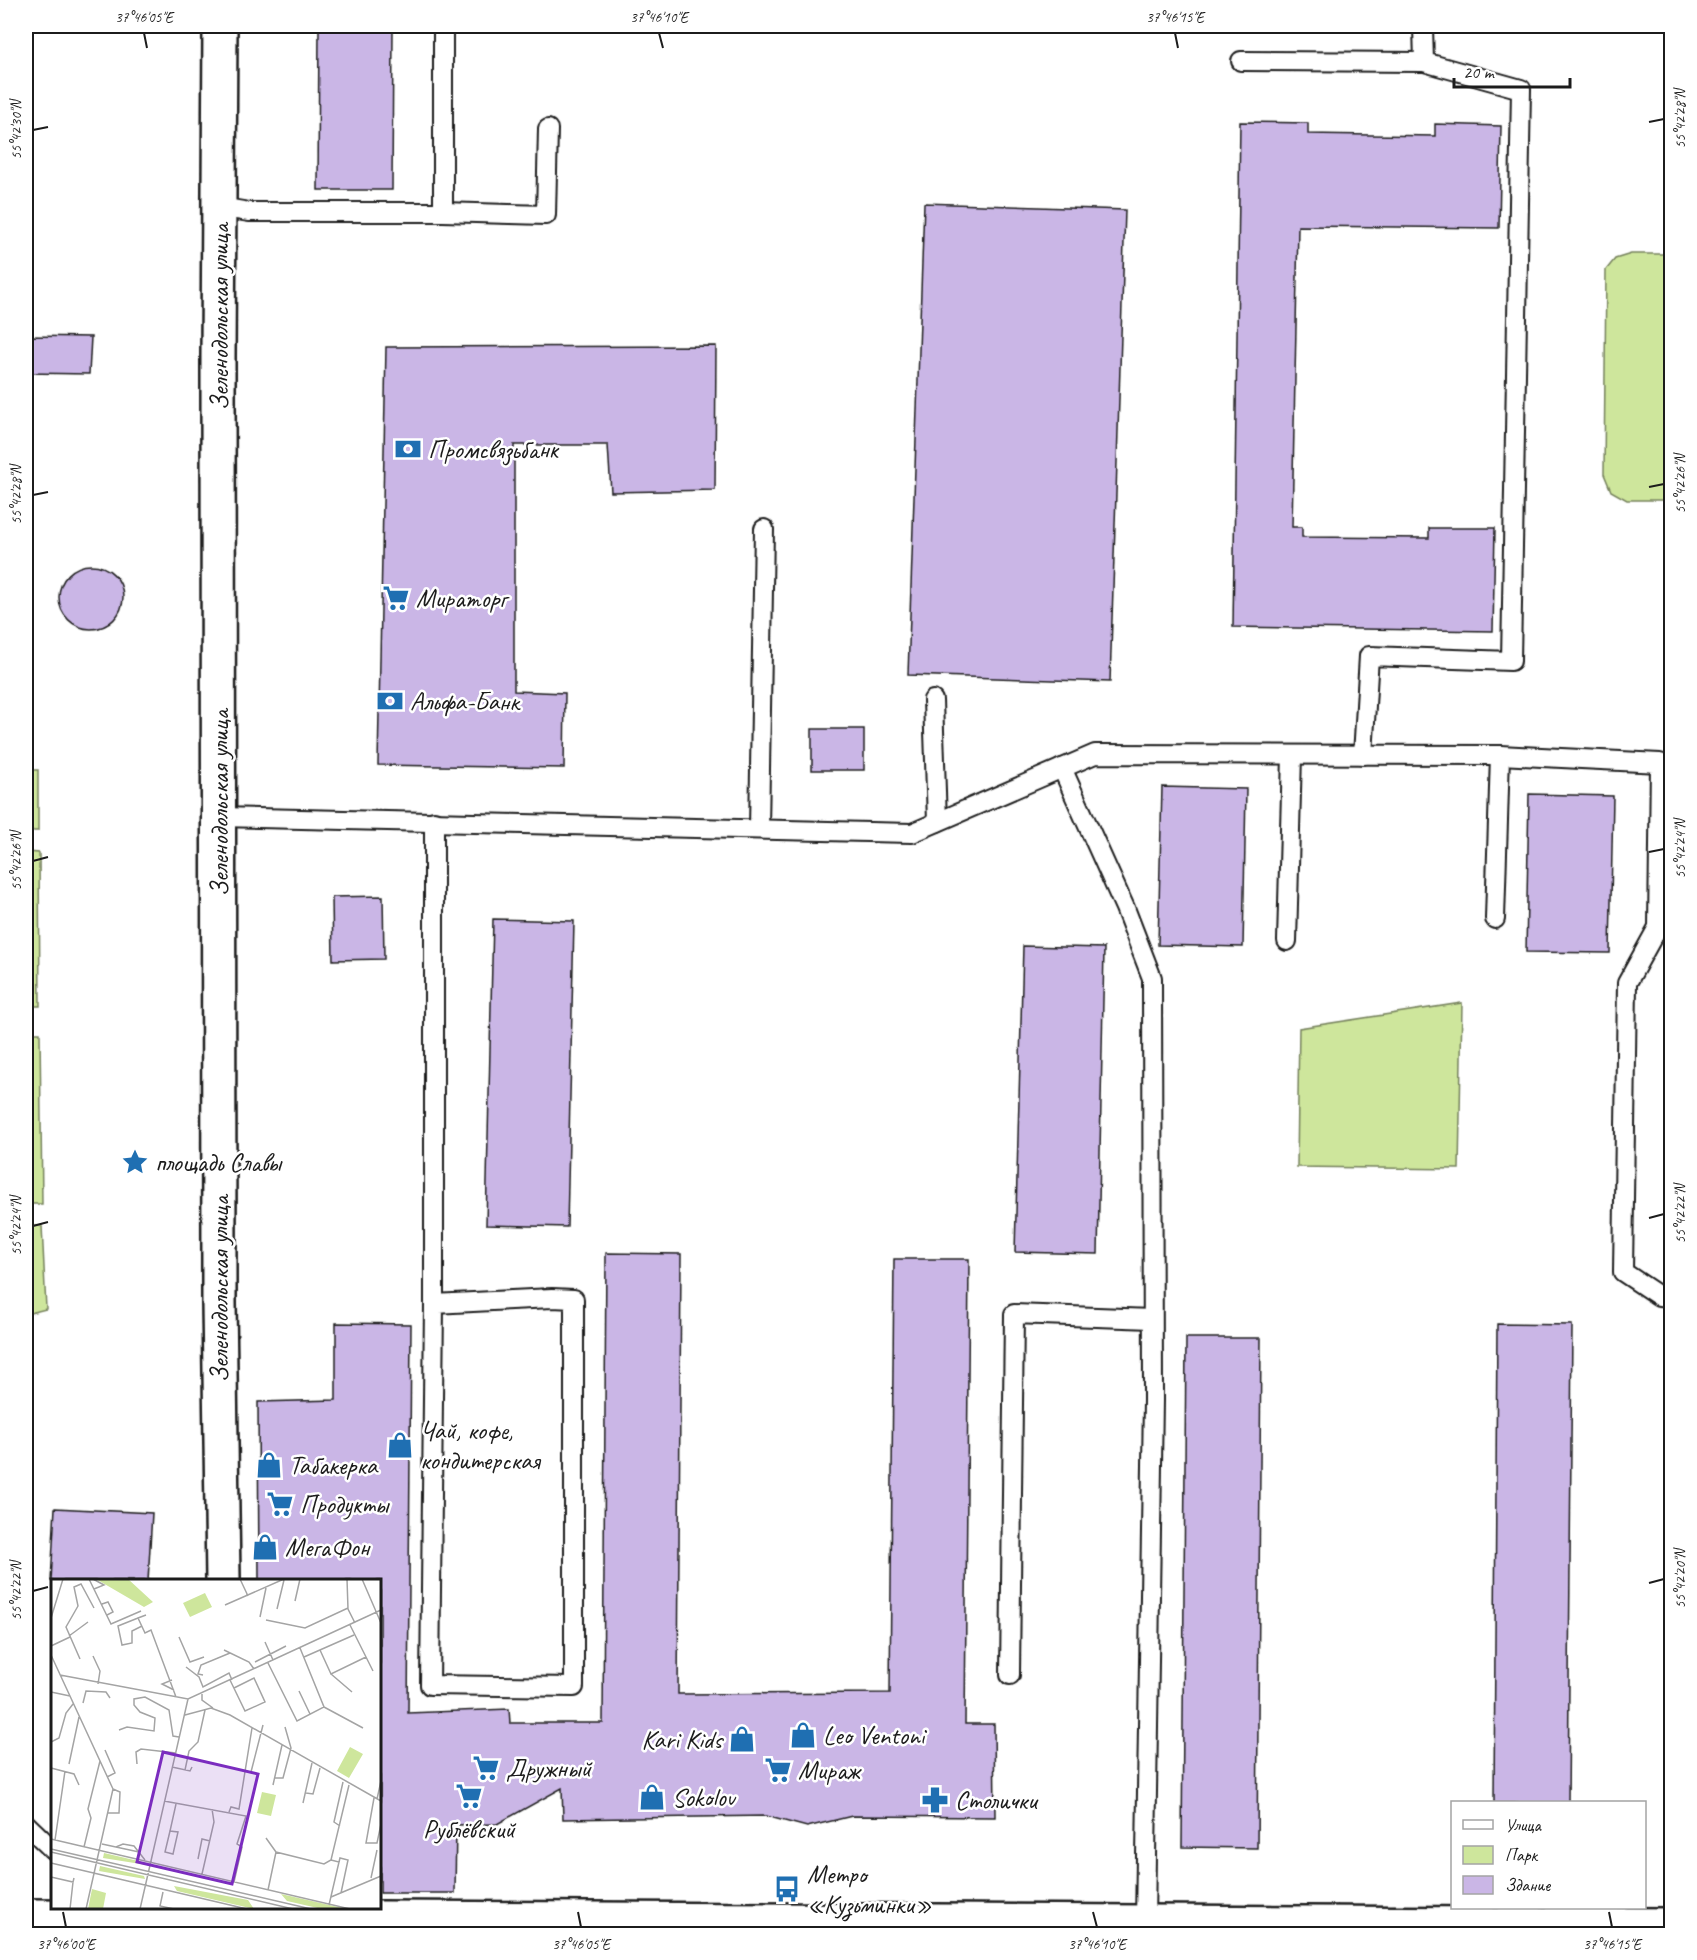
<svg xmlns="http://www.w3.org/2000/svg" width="1697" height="1960" font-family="Caveat,sans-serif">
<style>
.green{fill:#cee69c;stroke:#75815c;stroke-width:1.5}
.building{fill:#cab6e6;stroke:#1c1c1c;stroke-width:1.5}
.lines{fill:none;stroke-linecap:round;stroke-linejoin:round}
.lane-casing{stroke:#1c1c1c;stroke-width:22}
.secondary-casing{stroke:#1c1c1c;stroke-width:38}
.lane{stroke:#fff;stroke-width:18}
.secondary{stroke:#fff;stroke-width:33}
.ticks{fill:none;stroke:#1c1c1c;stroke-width:2}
.labels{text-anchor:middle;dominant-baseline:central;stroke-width:5;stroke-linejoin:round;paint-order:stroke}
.street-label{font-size:26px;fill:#1c1c1c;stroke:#fff}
.poi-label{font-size:26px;fill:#1c1c1c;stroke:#fff;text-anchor:start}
.inset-road{fill:none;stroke:#a4a4a4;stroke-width:1.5}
.view{fill:#7b2cbf;fill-opacity:0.15;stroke:#7b2cbf;stroke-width:3}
.inset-edge{fill:none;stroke:#1c1c1c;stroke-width:3}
.neatline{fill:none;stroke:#1c1c1c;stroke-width:2}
.ticks-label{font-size:15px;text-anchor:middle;fill:#1c1c1c}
</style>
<rect width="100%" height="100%" fill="#fff"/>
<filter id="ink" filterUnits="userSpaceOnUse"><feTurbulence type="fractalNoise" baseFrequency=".0167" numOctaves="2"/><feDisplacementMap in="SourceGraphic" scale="12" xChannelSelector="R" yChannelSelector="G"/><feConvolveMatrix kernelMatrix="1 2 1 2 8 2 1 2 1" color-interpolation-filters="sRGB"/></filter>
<g filter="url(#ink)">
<g class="green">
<path d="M1631 254H1671V500H1627L1611 491 1604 474 1606 270 1615 259Z"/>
<rect x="26" y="770" width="12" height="61"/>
<path d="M26 852 39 853 40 1006H26Z"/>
<path d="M1462 1003 1459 1169 1297 1167 1299 1028Z"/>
<path d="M26 1033H40L42 1204H26Z"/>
<path d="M26 1226H42L46 1309 26 1314Z"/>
</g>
<g class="building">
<path d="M319 26H393L392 190H318Z"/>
<path d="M1240 122 1308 123V134L1435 136V124L1501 126 1499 228 1298 226 1292 527H1302V537L1429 538V528H1495L1493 631 1233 627Z"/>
<path d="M924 203 1125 210 1110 682 908 675Z"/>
<path d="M26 336 91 337 89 374 26 373Z"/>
<path d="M716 346 715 490 611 492 608 445H514V691L565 693 564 768 378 765 386 347Z"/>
<circle cx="91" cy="597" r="32"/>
<rect x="812" y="729" width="52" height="41"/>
<path d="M1162 787 1246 789 1243 947 1158 945Z"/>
<path d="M1529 794 1613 796 1610 953 1526 952Z"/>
<path d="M383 896 384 959 333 960 332 897Z"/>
<path d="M493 919 574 921 567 1227 486 1225Z"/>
<path d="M1023 946 1104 948 1098 1254 1015 1252Z"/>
<path d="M606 1253 681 1254 678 1694 890 1693 894 1259H969L965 1724H994L995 1817 852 1816 807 1827 766 1816 563 1819 562 1788 497 1824 456 1825 455 1893H380V1581H259L258 1402 336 1400V1323L411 1324 408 1713 509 1709 510 1723H603Z"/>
<path d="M1497 1324 1572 1325 1568 1803H1494Z"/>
<path d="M1186 1338H1261L1257 1848 1182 1847Z"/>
<path d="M55 1508 152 1513 148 1581H51Z"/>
</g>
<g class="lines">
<g class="lane-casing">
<g id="lane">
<path d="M443 26V212"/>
<path d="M1241 61 1424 62"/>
<path d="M219 207 249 212H443L546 215 548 129"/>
<path d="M933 700 937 822"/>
<path d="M1363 755 1369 656 1511 661 1521 89 1424 62 1423 26"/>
<path d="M1062 768 1125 908 1152 978 1153 1400 1145 1922"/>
<path d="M219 817 912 833 1095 754 1500 755 1660 763 1658 927 1627 983 1623 1272 1659 1296 1672 1297"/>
<path d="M434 821V1304L552 1298 574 1299V1687L430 1685 434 1304"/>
<path d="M759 829 764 529"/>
<path d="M1495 919 1500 755"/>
<path d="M1287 941 1292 755"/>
<path d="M1010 1675 1014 1314 1152 1319"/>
<path d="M26 1824 52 1849"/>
</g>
</g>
<g class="secondary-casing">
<g id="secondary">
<path d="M220 26 218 357 219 1303 223 1580"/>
<path d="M26 1916 1672 1925"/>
</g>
</g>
<use href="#lane" class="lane"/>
<use href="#secondary" class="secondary"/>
</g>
</g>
<path class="ticks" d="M144 33 147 48M659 33 663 48M1175 33 1178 48M1649 122 1664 119M33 130 48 127M1649 487 1664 484M33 495 48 492M1649 852 1664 849M33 861 48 857M1649 1218 1664 1214M33 1226 48 1222M1649 1583 1664 1579M33 1591 48 1587M63 1912 66 1927M578 1912 581 1927M1093 1912 1097 1927M1609 1912 1612 1927"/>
<defs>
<g id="bank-bare" transform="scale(2.07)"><path d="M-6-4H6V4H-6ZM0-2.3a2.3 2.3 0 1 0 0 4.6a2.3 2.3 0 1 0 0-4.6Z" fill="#1f6fb2" stroke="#fff" stroke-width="2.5" paint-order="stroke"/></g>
<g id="supermarket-bare" transform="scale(2.07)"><path d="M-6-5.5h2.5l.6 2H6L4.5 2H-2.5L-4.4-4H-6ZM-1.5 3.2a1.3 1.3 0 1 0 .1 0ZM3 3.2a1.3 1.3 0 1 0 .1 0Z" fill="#1f6fb2" stroke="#fff" stroke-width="2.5" paint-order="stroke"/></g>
<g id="sight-bare" transform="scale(2.07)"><path d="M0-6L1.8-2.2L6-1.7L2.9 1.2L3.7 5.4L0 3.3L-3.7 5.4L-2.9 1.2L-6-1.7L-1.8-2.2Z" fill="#1f6fb2" stroke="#fff" stroke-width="2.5" paint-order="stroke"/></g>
<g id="shop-bare" transform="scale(2.07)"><path d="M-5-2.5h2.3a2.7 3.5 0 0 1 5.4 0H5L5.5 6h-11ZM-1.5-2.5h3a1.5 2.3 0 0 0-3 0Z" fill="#1f6fb2" stroke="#fff" stroke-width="2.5" paint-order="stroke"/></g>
<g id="pharmacy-bare" transform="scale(2.07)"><path d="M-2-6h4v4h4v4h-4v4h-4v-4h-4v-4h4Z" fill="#1f6fb2" stroke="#fff" stroke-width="2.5" paint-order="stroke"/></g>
<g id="bus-bare" transform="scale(2.07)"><path d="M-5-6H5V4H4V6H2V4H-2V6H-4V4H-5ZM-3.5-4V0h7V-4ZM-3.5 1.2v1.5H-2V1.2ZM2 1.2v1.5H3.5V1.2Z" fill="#1f6fb2" stroke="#fff" stroke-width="2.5" paint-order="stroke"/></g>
</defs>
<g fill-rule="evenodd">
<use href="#bank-bare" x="408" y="449"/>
<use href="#supermarket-bare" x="396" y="598"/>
<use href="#bank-bare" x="390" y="701"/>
<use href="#sight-bare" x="135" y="1162"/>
<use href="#shop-bare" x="400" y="1445"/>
<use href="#shop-bare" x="269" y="1465"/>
<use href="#supermarket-bare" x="280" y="1504"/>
<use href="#shop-bare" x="265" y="1547"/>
<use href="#shop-bare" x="803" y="1735"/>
<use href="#shop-bare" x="742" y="1739"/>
<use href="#supermarket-bare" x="486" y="1768"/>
<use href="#supermarket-bare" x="778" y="1770"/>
<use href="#supermarket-bare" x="469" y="1796"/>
<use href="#shop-bare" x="652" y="1797"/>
<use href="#pharmacy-bare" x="935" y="1800"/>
<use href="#bus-bare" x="787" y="1889"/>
</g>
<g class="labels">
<g class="street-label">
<text transform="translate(219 317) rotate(-90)">Зеленодольская улица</text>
<text transform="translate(219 803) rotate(-90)">Зеленодольская улица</text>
<text transform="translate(219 1289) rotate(-90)">Зеленодольская улица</text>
</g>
<g class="poi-label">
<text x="428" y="449">Промсвязьбанк</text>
<text x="416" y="598">Мираторг</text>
<text x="410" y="701">Альфа-Банк</text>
<text x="155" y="1162">площадь Славы</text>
<text x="420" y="1430">Чай, кофе,<tspan x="420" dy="30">кондитерская</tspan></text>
<text x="289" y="1465">Табакерка</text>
<text x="300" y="1504">Продукты</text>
<text x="285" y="1547">МегаФон</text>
<text x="823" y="1735">Leo Ventoni</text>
<text x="722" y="1739" text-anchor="end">Kari Kids</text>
<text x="506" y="1768">Дружный</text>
<text x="798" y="1770">Мираж</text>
<text x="672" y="1797">Sokolov</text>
<text x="955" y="1800">Столички</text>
<text x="469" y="1829" text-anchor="middle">Рублёвский</text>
<text x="807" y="1874">Метро<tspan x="807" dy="30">«Кузьминки»</tspan></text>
</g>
</g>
<g transform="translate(51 1579)">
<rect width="330" height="330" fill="#fff"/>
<path d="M45 0H77L102 23 93 28ZM154 14 161 28 139 38 132 24ZM299 168 312 175 298 199 286 192ZM211 213 225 216 220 237 206 234ZM53 274 96 284V286L52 279ZM49 287 93 297 94 300 48 292ZM123 307 197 321 203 330 126 312ZM41 310 55 314 52 330H37ZM230 315 296 330H271L236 322Z" fill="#cee69c"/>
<path class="inset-road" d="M38 0 60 45 90 32M42 0 53 6 43 10M189 0 197 17M296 0 297 30 304 44M311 0 330 44M244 22 249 0M51 25 57 23 62 33 56 36M174 26 233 0M226 30 233 1M95 36 87 39 94 54 100 51 125 118M209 38 215 9M0 39 12 0M87 39 67 47 71 66 81 64V52L91 47M215 41 254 49 297 29M299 46 322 92M18 57 37 43M128 58 139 83 153 78M214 63 222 81M0 67 19 58M173 71 198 83 203 90M269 71 280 95 315 78M0 76 62 210 35 330M42 77 49 92 47 105M253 78 303 56M29 80 15 48 27 27 23 8 30 5 43 29M204 83 235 67M217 84 246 142 273 128 249 69M135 88 148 98 152 108 178 94 181 101M280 95 301 113M9 96 137 120 330 31M152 96 147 95 150 86 179 74M121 101 111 105 123 111M179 101 194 132 214 123 203 99 183 109M248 112 259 135M0 113 19 117M151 115V121L162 129M32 124 35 112 55 113 59 119M273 128 312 149M134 136 160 129 179 136 330 222M68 151 76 148 103 152 104 139 89 133 83 126V120L94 118 118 131 122 157 128 158M0 163 8 159 15 134 22 125M54 171 64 194 56 198M18 185 28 138M86 185 85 173 90 170 125 174M121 188 139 192 141 188M0 189 23 195 28 206M134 191 138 172 147 163 154 131M200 193 212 146M223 199H232L240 169 234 148M222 206 231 166M255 214 262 215 269 189M323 219 315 264H326L330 245M326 220 330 202M113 222 195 237 186 265 191 268 183 303M252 224 261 184M178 233 180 228 188 230 201 149M57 234H68L69 213 62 210M289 247 283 243 292 203M119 252 114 273 122 275 127 253 119 252 125 225M215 259 225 273 273 285 280 281 298 206M0 260 299 330M4 261 14 192M51 265 88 273M33 268 40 239 37 230 49 182M65 268 72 265 83 267 94 281M0 270 260 330M0 273 242 330M147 280 151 260 159 262M288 283 289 279 297 281 290 314M0 284 196 330M151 295 163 243 161 230M0 298 22 303 23 299M320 299 326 271M217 311 225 273M112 313 109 327 123 330M280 318 330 297M278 326 288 283 280 281M19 330 22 303M89 330 137 120"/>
<path class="view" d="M112 173 207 195 181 305 86 283Z"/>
<rect width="330" height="330" class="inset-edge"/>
</g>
<rect width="1697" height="1960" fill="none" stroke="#fff" stroke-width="66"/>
<rect x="1451" y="1801" width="195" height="108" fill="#ffffff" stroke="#a4a4a4" stroke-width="1.5"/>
<rect x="1463" y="1820" width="30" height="9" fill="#ffffff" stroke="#a4a4a4" stroke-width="1.5"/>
<text x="1505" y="1831" font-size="18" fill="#1c1c1c">Улица</text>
<rect x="1463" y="1846" width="30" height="18" fill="#cee69c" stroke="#a4a4a4" stroke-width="1.5"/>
<text x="1505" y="1861" font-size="18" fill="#1c1c1c">Парк</text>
<rect x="1463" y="1876" width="30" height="18" fill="#cab6e6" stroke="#a4a4a4" stroke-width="1.5"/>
<text x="1505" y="1891" font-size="18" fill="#1c1c1c">Здание</text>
<path d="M1454 78v9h116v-9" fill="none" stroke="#1c1c1c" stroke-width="3"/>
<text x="1463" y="78" font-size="18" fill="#1c1c1c" stroke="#ffffff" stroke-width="4.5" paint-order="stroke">20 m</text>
<rect x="33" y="33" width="1631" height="1894" class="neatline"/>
<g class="ticks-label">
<text x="144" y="22">37°46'05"E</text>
<text x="659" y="22">37°46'10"E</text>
<text x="1175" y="22">37°46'15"E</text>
<text transform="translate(1680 119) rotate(-90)" y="5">55°42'28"N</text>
<text transform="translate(16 130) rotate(-90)" y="5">55°42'30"N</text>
<text transform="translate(1680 484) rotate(-90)" y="5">55°42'26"N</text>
<text transform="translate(16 495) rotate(-90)" y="5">55°42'28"N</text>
<text transform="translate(1680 849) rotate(-90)" y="5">55°42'24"N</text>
<text transform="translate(16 861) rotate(-90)" y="5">55°42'26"N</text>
<text transform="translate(1680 1214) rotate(-90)" y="5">55°42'22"N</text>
<text transform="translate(16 1226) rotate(-90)" y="5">55°42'24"N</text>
<text transform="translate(1680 1579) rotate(-90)" y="5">55°42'20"N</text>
<text transform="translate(16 1591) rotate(-90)" y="5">55°42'22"N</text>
<text x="66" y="1949">37°46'00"E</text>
<text x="581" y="1949">37°46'05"E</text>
<text x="1097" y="1949">37°46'10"E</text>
<text x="1612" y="1949">37°46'15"E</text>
</g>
</svg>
